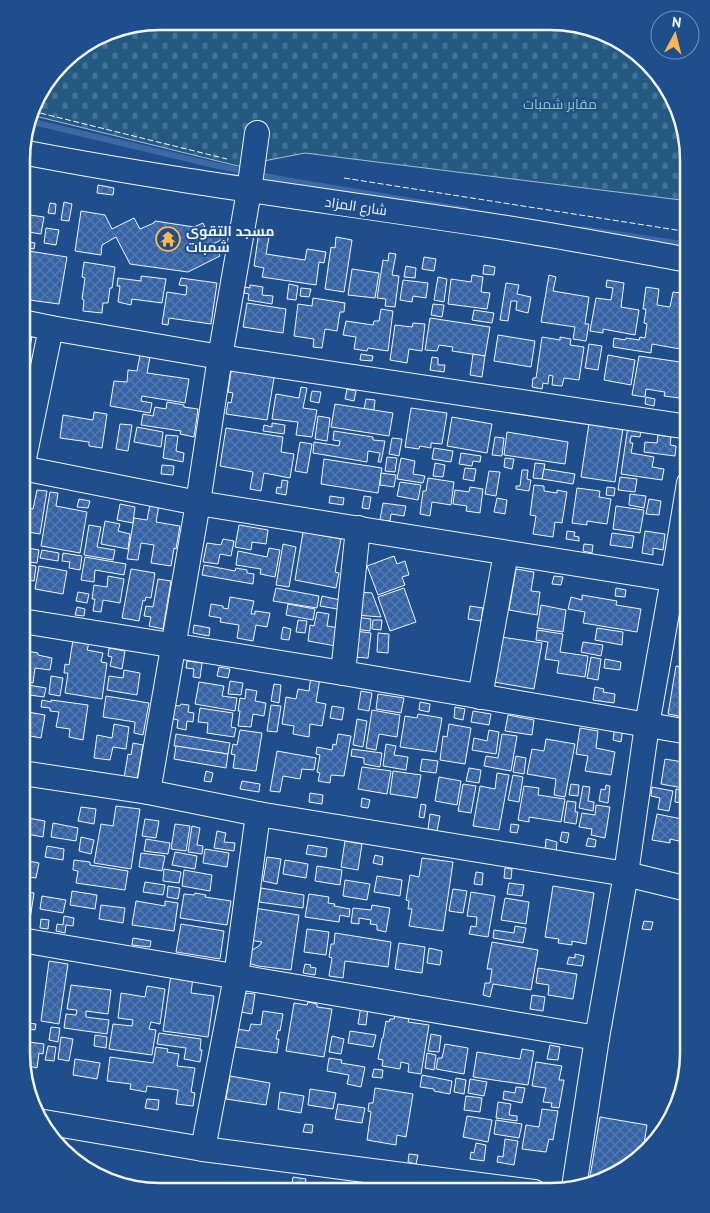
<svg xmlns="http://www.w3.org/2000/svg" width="710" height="1213" font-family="'PT Sans',Cairo,sans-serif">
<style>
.cemetery{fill:url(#cemetery-stones);stroke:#a8bbd7}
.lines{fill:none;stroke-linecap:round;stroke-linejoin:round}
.stream{stroke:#3b69a3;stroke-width:6}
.building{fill:url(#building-cross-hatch);stroke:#f2f6ff}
.minor-casing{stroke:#f2f6ff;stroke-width:26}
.minor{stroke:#1f4e8c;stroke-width:24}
.fence{stroke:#f2f6ff;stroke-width:1;stroke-dasharray:6 2.5;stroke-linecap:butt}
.labels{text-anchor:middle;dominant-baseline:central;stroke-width:4;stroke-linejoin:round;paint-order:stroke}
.park-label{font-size:14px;fill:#97c8a6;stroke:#1f4e8c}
.street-label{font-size:14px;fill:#f2f6ff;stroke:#1f4e8c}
.poi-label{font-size:14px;font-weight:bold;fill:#f2f6ff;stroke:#1f4e8c;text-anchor:start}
.rim{fill:none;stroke:#f2f6ff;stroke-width:2.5}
</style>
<defs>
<pattern id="cemetery-stones" width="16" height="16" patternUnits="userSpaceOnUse" patternTransform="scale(1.25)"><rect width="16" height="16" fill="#245a82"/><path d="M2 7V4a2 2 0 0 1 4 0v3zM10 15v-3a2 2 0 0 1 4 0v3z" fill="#447295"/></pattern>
<pattern id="building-cross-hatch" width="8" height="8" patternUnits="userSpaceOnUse" patternTransform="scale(1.25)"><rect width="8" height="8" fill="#3563a3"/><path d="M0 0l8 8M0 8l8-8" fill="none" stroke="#537ab1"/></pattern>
</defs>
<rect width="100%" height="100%" fill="#1f4e8c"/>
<path class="cemetery" d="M160 21 577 24 635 50 678 107 689 160V201L305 153 238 166 31 115 36 98 68 56 107 32Z"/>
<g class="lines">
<g class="stream">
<path d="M29 121 214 165 247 172"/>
<path d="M256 174 279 179 466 210"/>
<path d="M582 229 689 245"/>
</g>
</g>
<g class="building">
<path d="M98 185 114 188 113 195 97 193Z"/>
<path d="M64 202 72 204 69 221 61 220Z"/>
<path d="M50 203 56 204 55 214 48 213Z"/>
<path d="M81 211 105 215 112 229 134 218 140 229 154 223 155 221 194 227 203 223 208 234 218 229 223 239 213 244 220 256 188 272 130 264 116 237 102 245 101 255 75 251Z"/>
<path d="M30 215 44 217 41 234 28 232Z"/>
<path d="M46 228 59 230 56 245 44 243Z"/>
<path d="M259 231 270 232 266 254 305 260 307 249 326 252 324 263 319 262 316 285 262 277 264 268 254 266Z"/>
<path d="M336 237 352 240 344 292 325 289 331 247 335 248Z"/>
<path d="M23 241 35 243 34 249 22 247Z"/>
<path d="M22 250 67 257 59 304 22 299Z"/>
<path d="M389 253 396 254 392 275 399 276 395 307 385 306 386 299 377 298 383 260 388 261Z"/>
<path d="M424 257 436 259 434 271 422 269Z"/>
<path d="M84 262 115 267 112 288H110L108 303H103L102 313 83 311 84 300 82 299 85 278 82 277Z"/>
<path d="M484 265 495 267 494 275 483 274Z"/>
<path d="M406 266 416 268 415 278 404 277Z"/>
<path d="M352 269 379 273 375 298 348 295Z"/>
<path d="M472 275 483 277 481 292 490 293 487 309 448 304 451 279 471 282Z"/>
<path d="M549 275 556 277 553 291 589 297 585 324H589L586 341 573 339 575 327 541 322Z"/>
<path d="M141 276 166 279 162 303 132 299 131 305 118 302 120 286H117L118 278 141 281Z"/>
<path d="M438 277 447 279 444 302 434 300Z"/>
<path d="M181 278 217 283 211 324 169 318 168 325 162 324 167 292 186 295 187 286 179 285Z"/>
<path d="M403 280 428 283 426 298 413 296 412 302 400 300Z"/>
<path d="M607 280 624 283 621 307 639 310 635 335 603 329V333L590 331 596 298 611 300 613 288 606 287Z"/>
<path d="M506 283 519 285 517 294 531 297 528 313 516 310 517 301H511L508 321 500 320Z"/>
<path d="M289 284 298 286 296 300 287 299Z"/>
<path d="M250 285 263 287 262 295 273 296 272 304 248 300 249 294 244 293 245 287 250 288Z"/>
<path d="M646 287 659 289 657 305 670 307 673 292 689 294V331L686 350 652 344 651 353 613 347 614 338 625 340 626 338 639 340 640 337 645 338 647 324 644 323 646 309H643Z"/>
<path d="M301 288 311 289 309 297 300 296Z"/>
<path d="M313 298 345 303 344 312H340L337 331 325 329 322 348 313 347 314 339 294 336 298 304 312 306Z"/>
<path d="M247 303 286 309 283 333 243 327Z"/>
<path d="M433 304 444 305 442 317 431 315Z"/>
<path d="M381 309 393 311 388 351 368 348 367 351 354 349 356 337 343 335 346 321 373 325 374 321H379Z"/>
<path d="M474 310 494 313 492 323 472 320Z"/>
<path d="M430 318 490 327 485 356 452 351 453 347 439 345 437 351 425 350Z"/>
<path d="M413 323 425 324 422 351 409 349 407 363 390 360 395 325 412 327Z"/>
<path d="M22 335 32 336 27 366 22 365Z"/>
<path d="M498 335 535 341 531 367 494 361Z"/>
<path d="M542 337 560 340V337L571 339 570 345 584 347 579 380 564 378 562 386 552 385 553 376 549 375 548 384 543 383 542 389 532 387 533 378H536Z"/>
<path d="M589 344 602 346 598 370 585 368Z"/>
<path d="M361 354 373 356 372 361 360 360Z"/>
<path d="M473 354 485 356 482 377 470 375Z"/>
<path d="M140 355 150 357 147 373 189 379 185 403 142 396 141 401 152 403 150 413 110 406 114 381 127 382 128 370 137 371Z"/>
<path d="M608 355 635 360 631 385 604 380Z"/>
<path d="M639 356 680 362V358L685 359 679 398 664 396 665 392 646 389 645 397 632 395Z"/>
<path d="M432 357 438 358V365H445L444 372 430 370Z"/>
<path d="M232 365 275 372 267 420 226 414 228 402 231 403 233 393 228 392Z"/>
<path d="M301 387 307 388 303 408 317 410 312 437 296 435 298 422 272 419 276 394 299 398Z"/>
<path d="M347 389 356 391 354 401 345 399Z"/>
<path d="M312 391 321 392 319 403 310 401Z"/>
<path d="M646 397 655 399 654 406 645 404Z"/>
<path d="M366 399 375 400 374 410 364 409Z"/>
<path d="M167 402 184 405V407L198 409 194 437 180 434 181 431 141 425 143 414 153 416 155 407 166 409Z"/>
<path d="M335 404 393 413 389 436 331 427Z"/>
<path d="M411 408 447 413 442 444 431 443V448L420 446 419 449 405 447Z"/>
<path d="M94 412 107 414 102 448 89 446V442L60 438 63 415 93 420Z"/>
<path d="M318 416 330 418 327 441 315 439Z"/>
<path d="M452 417 492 424 487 453 447 446Z"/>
<path d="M272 423 285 425 284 434 263 431 264 425 272 427Z"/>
<path d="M589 423 623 428 615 482 581 477Z"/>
<path d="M120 424 132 425 128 451 116 449Z"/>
<path d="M628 426 641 428 640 437 631 436 630 443H633L631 453 654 457 652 467 664 469 662 480 621 474Z"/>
<path d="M137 427 163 432 161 447 134 442Z"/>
<path d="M226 428 283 437 281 452 294 454 290 478 264 473 261 491 250 489 253 472 220 466Z"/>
<path d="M334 431 373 437V440L385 441 381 462H378L380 453 368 451 367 462 313 453 314 442 339 446 340 441 333 440Z"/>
<path d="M507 432 568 442 565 464 504 455Z"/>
<path d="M166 435 178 436 176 451 184 453 183 462 163 458Z"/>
<path d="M658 435 671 437 670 445 676 446 675 456 644 452 645 442 657 443Z"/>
<path d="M495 437 504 438 502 456 492 455Z"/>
<path d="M392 438 402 439 399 456 389 454Z"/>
<path d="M300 442 312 444 307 473 295 471Z"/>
<path d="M434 448 453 451 451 462 432 459Z"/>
<path d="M461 453 481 456 480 462 473 461 472 466 459 464Z"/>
<path d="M387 457 397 458 395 472 385 471Z"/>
<path d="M401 458 415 461 413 474 425 476 423 483 397 479Z"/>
<path d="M505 458 514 459 512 469 504 467Z"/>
<path d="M324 459 382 468 378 493 321 484Z"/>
<path d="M435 463 445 465 443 477 433 476Z"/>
<path d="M535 463 545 464 542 479 533 478Z"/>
<path d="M162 465 174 466 173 475 161 474Z"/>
<path d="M465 468 476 469 474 481 463 479Z"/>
<path d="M544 469 575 474 573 484 542 479Z"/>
<path d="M522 470H528L527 479 531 480 529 491 516 489V486H520Z"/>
<path d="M489 471 500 472 496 496 485 494Z"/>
<path d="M381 473 396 475 394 487 380 485Z"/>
<path d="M620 477 637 479 635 492 618 490Z"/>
<path d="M428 478 454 482 451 505 432 502 430 516 420 514 423 491H426Z"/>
<path d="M282 480 288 481 286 495 276 493 277 487 281 488Z"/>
<path d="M400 482 421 485 418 500 397 496Z"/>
<path d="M534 485 544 486V491L557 493V490L567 492 562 523 555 522 553 537 533 534 536 516 530 515Z"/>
<path d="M470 487 483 489 480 513 466 511 467 506 453 504 455 490 469 492Z"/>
<path d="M607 487 615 488 614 496 606 495Z"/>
<path d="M577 488 600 491 599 497 611 499 607 524 587 521V525L572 523Z"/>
<path d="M37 490 47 491 40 534 22 531V507L33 509Z"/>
<path d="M50 492 58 493 56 506 87 512 80 553 41 546Z"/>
<path d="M630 494 646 496 644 508 629 505Z"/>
<path d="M330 496 344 498 343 505 329 503Z"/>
<path d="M364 496 371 497 369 509 362 508Z"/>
<path d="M497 498 507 500 505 514 494 512Z"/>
<path d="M79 499 90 501 88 508 77 507Z"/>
<path d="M649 499 661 501 659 515 646 514Z"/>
<path d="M383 503 406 506 404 516 391 514 390 521 380 520Z"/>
<path d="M120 504 135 507 133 523 117 520Z"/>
<path d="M150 504 159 505 156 522 180 526 176 549 174 548 171 566 151 563 154 545 141 543 138 560 127 559 134 518 147 520Z"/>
<path d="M616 506 644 510 640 533 613 529Z"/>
<path d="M105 521 120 524 118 531 130 534 128 549 101 544Z"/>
<path d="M89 525 101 527 97 547 115 550 113 560 84 555Z"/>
<path d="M239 525 268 530 266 544 252 542 251 550 235 547Z"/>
<path d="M567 531 575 532 574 536 579 537V541L566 539Z"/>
<path d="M645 531 665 534 663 550 653 548V555L642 553Z"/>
<path d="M303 532 341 539 335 572 339 573 336 588 295 580Z"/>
<path d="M612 533 634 536 632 548 610 545Z"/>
<path d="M223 539 234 541 231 556 220 554 218 564 203 562 207 543 221 545Z"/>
<path d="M283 544 296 547 289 587 276 585Z"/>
<path d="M584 544 593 545 592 553 583 551Z"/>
<path d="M22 547 39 550 37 563 29 562V558L22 557Z"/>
<path d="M269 548 280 550 275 577 260 574 261 569 236 565 238 551 267 557Z"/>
<path d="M42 550 59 553 58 561 40 558Z"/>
<path d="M63 553 82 556 80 570 69 568 70 562 62 561Z"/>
<path d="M394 556 397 564 405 561 409 575 402 577 405 585 378 595 367 566Z"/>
<path d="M85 557 126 564 124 575 95 570 94 582 81 580Z"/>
<path d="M24 564 36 566 34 581 22 579V573Z"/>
<path d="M204 565 235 571 236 568 247 570V573L254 574 253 584 202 575Z"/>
<path d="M39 566 67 571 63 594 35 589Z"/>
<path d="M131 569 155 573 151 598 146 597 145 601 143 600 139 621 122 618Z"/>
<path d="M516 569 534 572 531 591 540 592 537 615 509 610Z"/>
<path d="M108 576 124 579 120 603 103 600 101 612 93 611 95 599H92L94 585 107 587Z"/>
<path d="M554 576 563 577 561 585 552 584Z"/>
<path d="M158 579 171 581 163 629 149 626 151 617 144 616 146 606 153 607Z"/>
<path d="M276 588 319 596 317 608 273 601Z"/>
<path d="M404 588 416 622 390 631 378 597Z"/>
<path d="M616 588 626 590 625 597 615 596Z"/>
<path d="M78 592 89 594 87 603 76 601Z"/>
<path d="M358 592 372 593 381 617 356 615Z"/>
<path d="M22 594 30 595 28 606 22 605Z"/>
<path d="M582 595 617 601 616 605 641 609 637 632 583 623 585 612 568 609 571 597 582 600Z"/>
<path d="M322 596 345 601 343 610 320 606Z"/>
<path d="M230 597 254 601 251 614H255V611L270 613 267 627 256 625 253 641 237 638 239 625 220 622 221 618 209 616 211 604 223 606V608L228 609Z"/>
<path d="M288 604 315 609 313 620 286 615Z"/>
<path d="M541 605 566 610 563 632 537 628Z"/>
<path d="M470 606 483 608 481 621 468 619Z"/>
<path d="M77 607 85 609 84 616 75 615Z"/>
<path d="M317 612 329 614 327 626 340 628 336 646 308 641 310 625 314 626Z"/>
<path d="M356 617 371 619 370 631 355 629Z"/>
<path d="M298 620 307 621 305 633 296 632Z"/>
<path d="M373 620H382L381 630 372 629Z"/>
<path d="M194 625 210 628 209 636 193 633Z"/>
<path d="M283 627 291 629 289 640 281 639Z"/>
<path d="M597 628 623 632 622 645 595 640Z"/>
<path d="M537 630 563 634 560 652 588 656 585 677 557 673 559 661 545 659 548 642 536 640Z"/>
<path d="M355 631 371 633 368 658 352 657Z"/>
<path d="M378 633 389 634 388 653 377 652Z"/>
<path d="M501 637 542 643 534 689 494 682Z"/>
<path d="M73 640 89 643 87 650 103 653 101 662 107 663 102 699 65 693 68 673H64L65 664 69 665Z"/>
<path d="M583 642 603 645 601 656 581 652Z"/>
<path d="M109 648 125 651 122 669 110 666 112 657 108 656Z"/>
<path d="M22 650 38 653V655L52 658 50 670 35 668 33 683 22 681Z"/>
<path d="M591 657 601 659 598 680 587 678Z"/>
<path d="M605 659 621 662 620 670 604 668Z"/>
<path d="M187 661 202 663 200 678 193 677 194 669 186 668Z"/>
<path d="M676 666 689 668V718L668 714Z"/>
<path d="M219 667 230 669 228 678 217 676Z"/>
<path d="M124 670 140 673 137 695 107 690 109 676 123 678Z"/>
<path d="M51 676 63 678 60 696 49 694Z"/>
<path d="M311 676 320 678 316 702 326 704 322 726 310 724 309 737 293 734 294 726 282 724 286 697 296 699 298 689 309 691Z"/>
<path d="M230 681 243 683 241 695 228 694Z"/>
<path d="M199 682 224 686 222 696 237 698 235 711 195 704Z"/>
<path d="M22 684 46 688 44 697 22 694Z"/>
<path d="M274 684 281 685 279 703 271 701Z"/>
<path d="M595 687 604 689 603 692 615 694 614 703 593 700Z"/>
<path d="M246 689 257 691 255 701 266 703 264 716 253 714 251 727 238 726 240 711H238L240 698 245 699Z"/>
<path d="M361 691 372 693 369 711 358 709Z"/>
<path d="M378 694 404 698 401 713 376 709Z"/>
<path d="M106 696 149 703 143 735 134 733 135 722 103 717Z"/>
<path d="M42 700 51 702V700L88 705 83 740 69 737 70 729 56 727 59 712 50 711V708L41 707Z"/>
<path d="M420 702 430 704 429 712 419 710Z"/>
<path d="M181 704 189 705 188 712 194 713 193 722 187 721 186 730 177 728 178 720 170 718 172 705 180 706Z"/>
<path d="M271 705 281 706 277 732 267 731Z"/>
<path d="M332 706 344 708 342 720 330 718Z"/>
<path d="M455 707 465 709 463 720 454 718Z"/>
<path d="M200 708 233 713 231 727 236 728 234 737 207 733 208 723 198 722Z"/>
<path d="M372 710 400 715 397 737 379 734 376 750 366 748Z"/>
<path d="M22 711 45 715 41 738 25 735 22 751Z"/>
<path d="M473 711 491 714 489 725 471 722Z"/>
<path d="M418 714 442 718 436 752 400 747 405 716 417 718Z"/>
<path d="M508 715 534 720 532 735 505 731Z"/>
<path d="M357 719 367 721 363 747 353 745Z"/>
<path d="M114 724 129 727 126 749 113 747 110 760 94 758 97 735 112 738Z"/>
<path d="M449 724 471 728 465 764 440 760 443 736 447 737Z"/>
<path d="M615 726 623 727 621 742 613 740Z"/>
<path d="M580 728 598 731 596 748 615 752 611 775 585 771 588 756 576 754Z"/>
<path d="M240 730 262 733 256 771 233 768 235 755 231 754 233 744 237 745Z"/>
<path d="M489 730 499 732 496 754 472 750 474 738 487 741Z"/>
<path d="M176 734 230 743 228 754 174 746Z"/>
<path d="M338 734 351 736 344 776 331 775 330 783 318 781 320 773 317 772 320 755 316 754 317 747 332 750 333 744 336 745Z"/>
<path d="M502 734 517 736 511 771 484 766 486 756 498 758Z"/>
<path d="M546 739 575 744 565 797 554 795 556 779 527 774 532 749 544 751Z"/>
<path d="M133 743 143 745 137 780 124 778 128 754 131 755Z"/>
<path d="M386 744 396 746 394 755 408 757 406 770 383 766Z"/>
<path d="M176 746 228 754 226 768 174 759Z"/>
<path d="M352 749 382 753 380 767 364 764V758L351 756Z"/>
<path d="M277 751 316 758 314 770 302 769 300 779 283 776 280 792 270 791Z"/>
<path d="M516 756 526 758 524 774 513 772Z"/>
<path d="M422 759 438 761 436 773 420 771Z"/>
<path d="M665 759 689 763V789L661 784Z"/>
<path d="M362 767 391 771 387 794 358 789Z"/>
<path d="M469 768 481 770 479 783 466 781Z"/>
<path d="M206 771 213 773 211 782 204 781Z"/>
<path d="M393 771 421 775 417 798 390 794Z"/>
<path d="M497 773 509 775 499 830 473 826 480 786 495 789Z"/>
<path d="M513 775 523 777 519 802 508 800Z"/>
<path d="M439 777 461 781 457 805 435 801Z"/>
<path d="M242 781 260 784 259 792 240 789Z"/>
<path d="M463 784 476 786 471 813 458 811Z"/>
<path d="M571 784 579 785 578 796 569 795Z"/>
<path d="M606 785 610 786 608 803 599 801 601 789 605 790Z"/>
<path d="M524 786 539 788 538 795 565 799 561 822 529 817V822L518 820Z"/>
<path d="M583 786 590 787 588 801 594 802 593 811 579 808Z"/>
<path d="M652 787 673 791 669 811 658 809 660 798 651 796Z"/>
<path d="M676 789 689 791 687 804 675 802Z"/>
<path d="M310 793 323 795 322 804 309 802Z"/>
<path d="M362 798 370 800 368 808 361 807Z"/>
<path d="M567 801 576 802 575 812H578L576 824 564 822Z"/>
<path d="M421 804 426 805 424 818 419 817Z"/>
<path d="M596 805 610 807 605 838 591 835 592 829 579 827 582 813 595 815Z"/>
<path d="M116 806 140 809 131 869 94 863 101 824 113 826Z"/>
<path d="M81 807 96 809 94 824 78 821Z"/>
<path d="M430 814 440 816 437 831 428 829Z"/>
<path d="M657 814 687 820 683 842 670 839V843L652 840Z"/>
<path d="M22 817 45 821 43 837 22 833Z"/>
<path d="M145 819 159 821 156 838 142 836Z"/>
<path d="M53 823 78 828 76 841 51 837Z"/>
<path d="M175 824 190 826 186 851 171 849Z"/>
<path d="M511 824 519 825 517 833 510 832Z"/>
<path d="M192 826 200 828 197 845 203 846 202 854 188 852Z"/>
<path d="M217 831 226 833 224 842 235 843 234 851 214 848Z"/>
<path d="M562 832 569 833 567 843 560 841Z"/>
<path d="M81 837 94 840 91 854 79 851Z"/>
<path d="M588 838 596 840 595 847 586 846Z"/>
<path d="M146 839 170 843 168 854 144 851Z"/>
<path d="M546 839 557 842 556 852 545 850Z"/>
<path d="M345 841 362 844 358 870 341 867Z"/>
<path d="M308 845 327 848 326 857 306 854Z"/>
<path d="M47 846 64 849 63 860 45 857Z"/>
<path d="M205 849 229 853 227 867 203 863Z"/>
<path d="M22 852 25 853 23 860 39 863 36 878 21 876Z"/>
<path d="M175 852 197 856 195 869 172 865Z"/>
<path d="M141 853 165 856 162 871 139 867Z"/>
<path d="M375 855 383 857 382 865 373 863Z"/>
<path d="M267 857 281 859 277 884 263 881Z"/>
<path d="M422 858 453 862 443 931 409 926 412 909H408L409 901 406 900 410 875 419 877Z"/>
<path d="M74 860 90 862V865L128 871 125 890 76 883 78 871 73 870Z"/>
<path d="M285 860 308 864 306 878 283 874Z"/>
<path d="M317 866 342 870 340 885 315 881Z"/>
<path d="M505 868 512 869 511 879 504 878Z"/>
<path d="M164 869 181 872 179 883 163 881Z"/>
<path d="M184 870 212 875 210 891 182 886Z"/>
<path d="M476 872 483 873 482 885 474 884Z"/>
<path d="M377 876 402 880 400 896 374 892Z"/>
<path d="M345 880 370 884 367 900 343 896Z"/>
<path d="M145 882 165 885 163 895 143 892Z"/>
<path d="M509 883 524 885 522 896 507 894Z"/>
<path d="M168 886 180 888 178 899 167 897Z"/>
<path d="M553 886 594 893 586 944 572 941V945L558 943 559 939 545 937Z"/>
<path d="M261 888 304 895 303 908 259 902Z"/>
<path d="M453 889 467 891 463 913 449 911Z"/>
<path d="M21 891 34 893 29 926 21 925Z"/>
<path d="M72 891 97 895 95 909 70 905Z"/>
<path d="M471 892 495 896 488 937 469 934 471 926 476 927 477 917 467 916Z"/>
<path d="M195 893 206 895 205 897 231 901 227 925 180 918 184 894 194 895Z"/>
<path d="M309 894 329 897 328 903 335 904 334 906 350 909 349 917 340 915 339 922 305 917Z"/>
<path d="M42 896 66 900 63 913 40 909Z"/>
<path d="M505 898 529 902 526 924 501 920Z"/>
<path d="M136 901 165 906V901L178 903 174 931 132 925Z"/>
<path d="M101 905 125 908 123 923 99 919Z"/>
<path d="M372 905 390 908 386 932 377 930V925L370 924 371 920 359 918V924L351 923 353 908 371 910Z"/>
<path d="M254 908 299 915 291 970 258 966 251 964 247 960 249 952 259 946 262 942 249 940Z"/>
<path d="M64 916 74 918 73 926 66 925 65 933 56 931 57 924 63 925Z"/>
<path d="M41 919 49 920 48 929 40 928Z"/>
<path d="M644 921 653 922 651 930 642 929Z"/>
<path d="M181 924 224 931 220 959 176 952Z"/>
<path d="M515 926 526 928 523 943 493 938 494 930 514 933Z"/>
<path d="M307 929 329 932 326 955 304 952Z"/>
<path d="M335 933 391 942 388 967 345 961 343 978 329 976 332 958 329 957 331 944H334Z"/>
<path d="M133 938 151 941 150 947 132 945Z"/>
<path d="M492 942 538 950 531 990 493 984 490 997 483 995 485 983H490L492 969H487Z"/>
<path d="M399 943 425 947 422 973 395 969Z"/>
<path d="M429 948 442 951 440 965 427 963Z"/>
<path d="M575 954 584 956 582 966 567 964 569 957 575 958Z"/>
<path d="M49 961 68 964 59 1024 41 1021Z"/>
<path d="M305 964 311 965 310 967 316 968 315 975 303 973Z"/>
<path d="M538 968 577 974 573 999 548 995 549 985 536 983Z"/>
<path d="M171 974 193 977 191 993 214 996 208 1037 163 1031Z"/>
<path d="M71 985 111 990 108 1014 86 1011V1017L109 1020 107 1034 64 1028 66 1014 76 1015 77 1010 67 1009Z"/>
<path d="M147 986 165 989 160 1024 151 1022 149 1029 156 1030 152 1055 109 1049 113 1024 132 1026 133 1020 118 1018 121 993 145 997Z"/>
<path d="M244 993 255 994 252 1014 241 1012Z"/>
<path d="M532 995 545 997 543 1011 530 1009Z"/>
<path d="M308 1002 317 1004V1007L332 1009 324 1057 286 1051 294 1003 307 1005Z"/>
<path d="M361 1006 368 1008 366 1025 358 1024Z"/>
<path d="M263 1011 283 1014 280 1031 278 1030 276 1039H279L277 1053 235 1047 237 1029 249 1031 251 1024 261 1025Z"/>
<path d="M395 1016 409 1019 408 1022 429 1025 421 1074 408 1072 409 1064 401 1062 400 1069 382 1066 383 1060 378 1059 382 1038H383L386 1021 389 1022 390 1019H394Z"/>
<path d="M21 1022 36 1024 35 1030 29 1029 28 1031H21Z"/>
<path d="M51 1027 60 1028 58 1042 49 1040Z"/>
<path d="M350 1031 376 1035 373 1047 348 1043Z"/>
<path d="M159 1033 201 1039 200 1050H202L200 1062 184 1059 186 1048 157 1044Z"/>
<path d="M431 1034 441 1036 439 1052 428 1051Z"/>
<path d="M95 1035 107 1037 106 1048 94 1046Z"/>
<path d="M332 1036 344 1039 341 1054 329 1052Z"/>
<path d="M61 1037 73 1039 69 1061 58 1059Z"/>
<path d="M21 1041 44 1044 43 1054 39 1053 37 1068 24 1065 21 1053Z"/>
<path d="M445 1044 468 1048 464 1074 436 1069 438 1058H442Z"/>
<path d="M550 1045 560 1047 558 1060 547 1059Z"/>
<path d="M48 1046 56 1047 54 1061 45 1060Z"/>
<path d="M156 1047 168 1049 167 1052 179 1054 177 1066 195 1068 191 1092 195 1093 193 1106 176 1104 178 1090 147 1086 146 1092 130 1089 131 1084 107 1081 110 1057 153 1063Z"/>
<path d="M522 1049 534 1051 528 1085 473 1077 477 1052 520 1059Z"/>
<path d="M427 1053 436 1055 434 1070 425 1068Z"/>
<path d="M329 1058 342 1060 341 1063 365 1067 361 1087 347 1084 349 1075 327 1071Z"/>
<path d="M75 1059 100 1063 97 1079 73 1075Z"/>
<path d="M536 1062 562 1066 559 1080H564L559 1108 551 1107 552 1103 543 1102 546 1088 532 1086Z"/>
<path d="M374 1069 383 1070 382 1078 372 1077Z"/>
<path d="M422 1075 452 1081 450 1094 434 1091V1089L420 1087Z"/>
<path d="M230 1076 270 1083 266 1105 226 1099Z"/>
<path d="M456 1078 466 1080 464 1094 454 1092Z"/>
<path d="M470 1079 487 1082 484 1096 468 1093Z"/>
<path d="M516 1087 525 1088 522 1103 503 1099 504 1091 515 1093Z"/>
<path d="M375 1088 413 1094 406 1137 397 1135 396 1145 367 1140 371 1112 368 1111 369 1103H373Z"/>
<path d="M310 1089 336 1093 333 1109 308 1105Z"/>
<path d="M280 1092 304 1096 301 1113 278 1109Z"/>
<path d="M466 1096 482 1098 480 1112 464 1110Z"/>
<path d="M147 1099 159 1100 158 1110 145 1108Z"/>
<path d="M498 1102 511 1104 509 1115 517 1116V1121L496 1118Z"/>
<path d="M338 1104 365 1108 362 1123 335 1119Z"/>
<path d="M542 1109 558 1111 553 1140 549 1139 546 1152 522 1149 526 1125 539 1127Z"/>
<path d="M467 1116 492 1120 488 1142 463 1137Z"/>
<path d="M600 1117 647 1125 643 1150 603 1181 593 1183H589Z"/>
<path d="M496 1120 522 1124 519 1138 494 1134Z"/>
<path d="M305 1124 313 1125 312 1133 303 1132Z"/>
<path d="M505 1139 518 1141 514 1165 497 1162 498 1156 503 1157Z"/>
<path d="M476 1143 486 1145 484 1161 470 1159 471 1152 474 1153Z"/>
<path d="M409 1154 418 1155 416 1164 408 1162Z"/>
<path d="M293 1177 306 1179 304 1191H291Z"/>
<path d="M312 1183 324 1184 323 1191H311Z"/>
</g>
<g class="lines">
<g class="minor-casing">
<g id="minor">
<path d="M22 152C177 182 333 201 488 225 555 235 622 248 689 260"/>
<path d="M22 322 51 328 220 357 689 427"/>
<path d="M22 468 198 503 689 582"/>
<path d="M22 468 51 328"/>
<path d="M22 621 343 673 689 732"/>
<path d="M343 673 358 528"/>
<path d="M480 697 506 553"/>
<path d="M22 773 148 792 258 814 626 874 688 889"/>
<path d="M148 792 198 503 220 357 249 191 257 133"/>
<path d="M21 940 597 1038"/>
<path d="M44 1122 203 1149 534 1192"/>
<path d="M203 1149 236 977 258 814"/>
<path d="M574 1187 597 1038 626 874 647 725 673 579 689 483"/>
</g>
</g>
<use href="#minor" class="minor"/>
<g class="fence">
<path d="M32 111 227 159"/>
<path d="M344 178 689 232"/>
</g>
</g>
<defs>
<g id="temple-ring" transform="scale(1.25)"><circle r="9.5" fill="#1f4e8c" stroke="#ffb74d" stroke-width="1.5"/><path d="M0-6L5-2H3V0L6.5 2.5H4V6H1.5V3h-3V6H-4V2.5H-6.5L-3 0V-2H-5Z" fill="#ffb74d"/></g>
</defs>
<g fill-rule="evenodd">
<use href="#temple-ring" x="168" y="239"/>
</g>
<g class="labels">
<g class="park-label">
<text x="560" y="104">مقابر شمبات</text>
</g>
<g class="street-label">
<text transform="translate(356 206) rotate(8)">شارع المزاد</text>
</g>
<g class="poi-label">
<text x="186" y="231">مسجد التقوى<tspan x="186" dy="16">شمبات</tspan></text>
</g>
</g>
<path d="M0 0H710V1213H0ZM160 30H550A130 130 0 0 1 680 160V1053A130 130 0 0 1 550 1183H160A130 130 0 0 1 30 1053V160A130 130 0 0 1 160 30Z" fill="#1f4e8c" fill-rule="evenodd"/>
<path class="rim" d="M160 30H550A130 130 0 0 1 680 160V1053A130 130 0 0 1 550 1183H160A130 130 0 0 1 30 1053V160A130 130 0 0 1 160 30Z"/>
<g transform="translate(675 35) rotate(7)"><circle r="24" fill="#1f4e8c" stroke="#7391ba"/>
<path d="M0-4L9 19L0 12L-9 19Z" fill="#ffb74d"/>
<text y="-8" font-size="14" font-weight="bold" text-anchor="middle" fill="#f2f6ff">N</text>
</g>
</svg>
